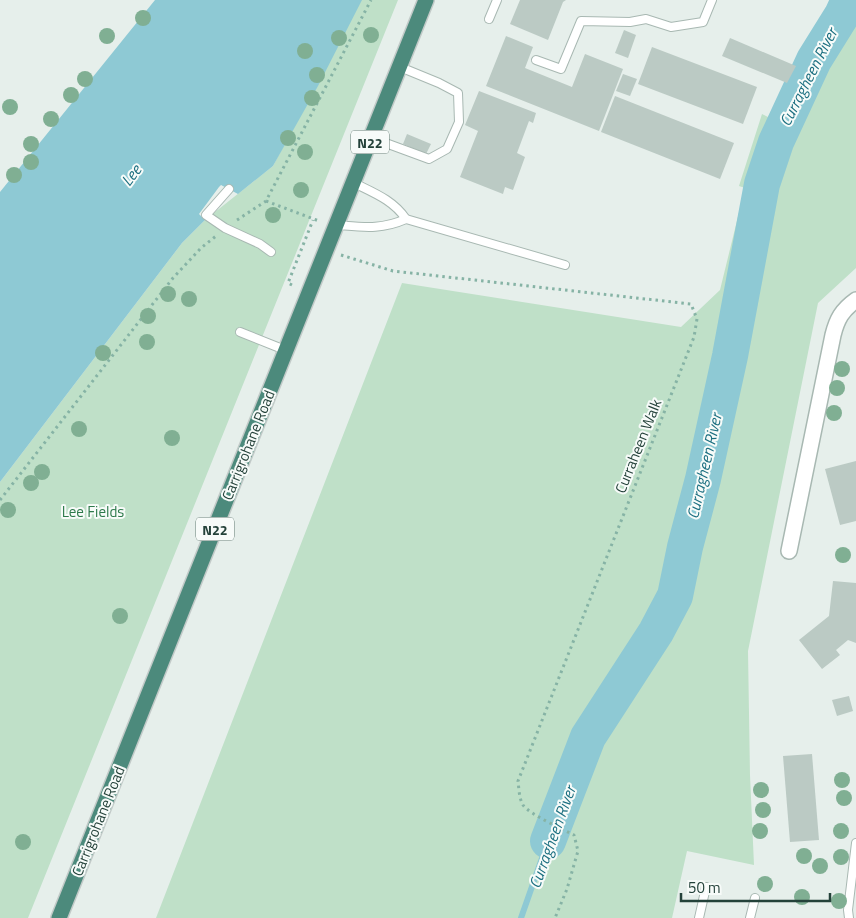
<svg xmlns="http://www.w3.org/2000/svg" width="856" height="918" font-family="'Titillium Web',sans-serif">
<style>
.green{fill:#bfe0c8}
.water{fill:#8ec9d4}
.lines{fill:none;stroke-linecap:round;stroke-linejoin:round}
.stream{stroke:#8ec9d4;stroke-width:6}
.river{stroke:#8ec9d4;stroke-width:36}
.building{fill:#bbcac4}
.service-casing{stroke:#a8b8b2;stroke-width:10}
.minor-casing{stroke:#a8b8b2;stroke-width:18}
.trunk-casing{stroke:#c2cac8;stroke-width:18}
.path{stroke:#86b3a5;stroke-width:3;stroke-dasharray:2.5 4;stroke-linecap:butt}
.service{stroke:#fff;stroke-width:8}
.minor{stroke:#fff;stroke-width:15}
.trunk{stroke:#4c8a7c;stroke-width:15}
.tree{fill:#80af93}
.labels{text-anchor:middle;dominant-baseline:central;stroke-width:4;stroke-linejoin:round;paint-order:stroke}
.shield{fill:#f7fbf9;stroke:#637a73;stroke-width:1}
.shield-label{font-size:14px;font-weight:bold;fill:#24423a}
.street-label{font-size:15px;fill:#24423a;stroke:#f7fbf9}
.park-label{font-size:15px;fill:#2d7a4b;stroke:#f7fbf9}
.water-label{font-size:16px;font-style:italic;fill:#1c6f80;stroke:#f7fbf9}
</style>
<rect width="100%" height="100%" fill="#e6efeb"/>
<g class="green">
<path d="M361 0H398L28 918H0V482L182 243 205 220 273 166Z"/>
<path d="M833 0H856V268L818 303 748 651 750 775 754 865 687 851 672 918H156L402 283 681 327 720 290 745 188 739 186 762 114 768 117Z"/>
</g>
<path class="water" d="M155 0H362L318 86 273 166 238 194 221 185 219 187 199 214 205 220 182 243 0 482V192Z"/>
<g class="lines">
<path class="stream" d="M521 918 548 841"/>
<path class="river" d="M548 841 588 737 656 632 675 596 685 547 703 479 730 356 762 184 776 142 814 60 842 15 849 0"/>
</g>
<g class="building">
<path d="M520 0H566L563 2 548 40 510 24Z"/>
<path d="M624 30 636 35 628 58 615 53Z"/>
<path d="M506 36 533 47 525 68 572 87 585 54 623 69 599 131 486 86Z"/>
<path d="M730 38 796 66 787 83 722 56Z"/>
<path d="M652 47 757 87 743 124 638 84Z"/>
<path d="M623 74 637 79 630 96 616 91Z"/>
<path d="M479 91 536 113 533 123 529 121 517 153 525 157 513 190 505 187 503 194 460 177 478 131 465 125Z"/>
<path d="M615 96 734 143 720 179 601 132Z"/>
<path d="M407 134 431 144 426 154 403 144Z"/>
<path d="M856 461V521L840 525 825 469Z"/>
<path d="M833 581 856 583V643L848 640 836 650 840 655 822 669 799 640 829 616Z"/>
<path d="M849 696 853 711 837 716 832 700Z"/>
<path d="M812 754 819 840 790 842 783 756Z"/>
</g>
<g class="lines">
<g class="service-casing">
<g id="service">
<path d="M489 19 497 0"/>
<path d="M536 60 561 69 581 21 630 22 646 19 671 27 703 22 712 0"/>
<path d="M372 138 429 159 447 149 459 122 458 93 439 83 400 67"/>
<path d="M354 183C374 193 393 200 406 219L565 265"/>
<path d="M229 189 206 215 225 228 260 244 271 252"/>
<path d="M337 225C363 227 381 230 406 219"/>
<path d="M240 332 285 350"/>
<path d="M699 918 706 887"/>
<path d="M750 918 755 898"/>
<path d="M849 918 848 910 856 843"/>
</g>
</g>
<g class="minor-casing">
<path id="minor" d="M789 551 833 335C837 319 842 310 856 300"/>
</g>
<g class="trunk-casing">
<path id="trunk" d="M59 918 426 0"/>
</g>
<g class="path">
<path d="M266 201 319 221"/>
<path d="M237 220 266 201 371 0"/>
<path d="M341 255 393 271 691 304 697 319 694 337 518 781C519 789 519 798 523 805 529 814 562 829 574 835L578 851 567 889 555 918"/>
<path d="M292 285 288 283 313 220"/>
<path d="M0 500 173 278 201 248 216 236"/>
</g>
<use href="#service" class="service"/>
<use href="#minor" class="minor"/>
<use href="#trunk" class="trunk"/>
</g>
<g class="tree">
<circle cx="143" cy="18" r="8"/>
<circle cx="371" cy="35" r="8"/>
<circle cx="107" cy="36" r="8"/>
<circle cx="339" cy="38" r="8"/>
<circle cx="305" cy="51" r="8"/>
<circle cx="317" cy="75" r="8"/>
<circle cx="85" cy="79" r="8"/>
<circle cx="71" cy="95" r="8"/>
<circle cx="312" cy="98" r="8"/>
<circle cx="10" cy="107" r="8"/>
<circle cx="51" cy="119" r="8"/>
<circle cx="288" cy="138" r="8"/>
<circle cx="31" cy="144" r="8"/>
<circle cx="305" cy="152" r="8"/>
<circle cx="31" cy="162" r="8"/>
<circle cx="14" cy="175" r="8"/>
<circle cx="301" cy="190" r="8"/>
<circle cx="273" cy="215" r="8"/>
<circle cx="168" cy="294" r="8"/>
<circle cx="189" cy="299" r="8"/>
<circle cx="148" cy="316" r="8"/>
<circle cx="147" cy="342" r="8"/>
<circle cx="103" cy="353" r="8"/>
<circle cx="842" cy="369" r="8"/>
<circle cx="837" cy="388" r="8"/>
<circle cx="834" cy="413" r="8"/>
<circle cx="79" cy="429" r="8"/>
<circle cx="172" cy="438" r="8"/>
<circle cx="42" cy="472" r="8"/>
<circle cx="31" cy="483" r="8"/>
<circle cx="8" cy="510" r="8"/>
<circle cx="843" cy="555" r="8"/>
<circle cx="120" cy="616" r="8"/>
<circle cx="842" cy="780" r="8"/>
<circle cx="761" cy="790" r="8"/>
<circle cx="844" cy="798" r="8"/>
<circle cx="763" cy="810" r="8"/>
<circle cx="760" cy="831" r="8"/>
<circle cx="841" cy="831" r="8"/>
<circle cx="23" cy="842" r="8"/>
<circle cx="804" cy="856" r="8"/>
<circle cx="841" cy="857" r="8"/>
<circle cx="820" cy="866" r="8"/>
<circle cx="765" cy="884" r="8"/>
<circle cx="802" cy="897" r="8"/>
<circle cx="839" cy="901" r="8"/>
</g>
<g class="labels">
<g class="shield">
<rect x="351" y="130.5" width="38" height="23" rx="4"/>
<rect x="196" y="517.5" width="38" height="23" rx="4"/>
</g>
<g class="shield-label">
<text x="370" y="142">N22</text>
<text x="215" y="529">N22</text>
</g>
<g class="street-label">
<text transform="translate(248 445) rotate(-68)">Carrigrohane Road</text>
<text transform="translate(638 446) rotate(-68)">Curraheen Walk</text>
<text transform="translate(98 821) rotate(-68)">Carrigrohane Road</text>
</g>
<g class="park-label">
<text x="93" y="511">Lee Fields</text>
</g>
<g class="water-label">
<text transform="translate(808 77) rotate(-63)">Curragheen River</text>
<text transform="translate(131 175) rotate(-53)">Lee</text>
<text transform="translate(704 466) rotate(-77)">Curragheen River</text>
<text transform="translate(552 837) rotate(-70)">Curragheen River</text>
</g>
</g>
<path d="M681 893v8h149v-8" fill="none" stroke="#24423a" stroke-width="2.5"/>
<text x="688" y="893" font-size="15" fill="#24423a" stroke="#f7fbf9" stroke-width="4" paint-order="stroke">50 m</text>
</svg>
